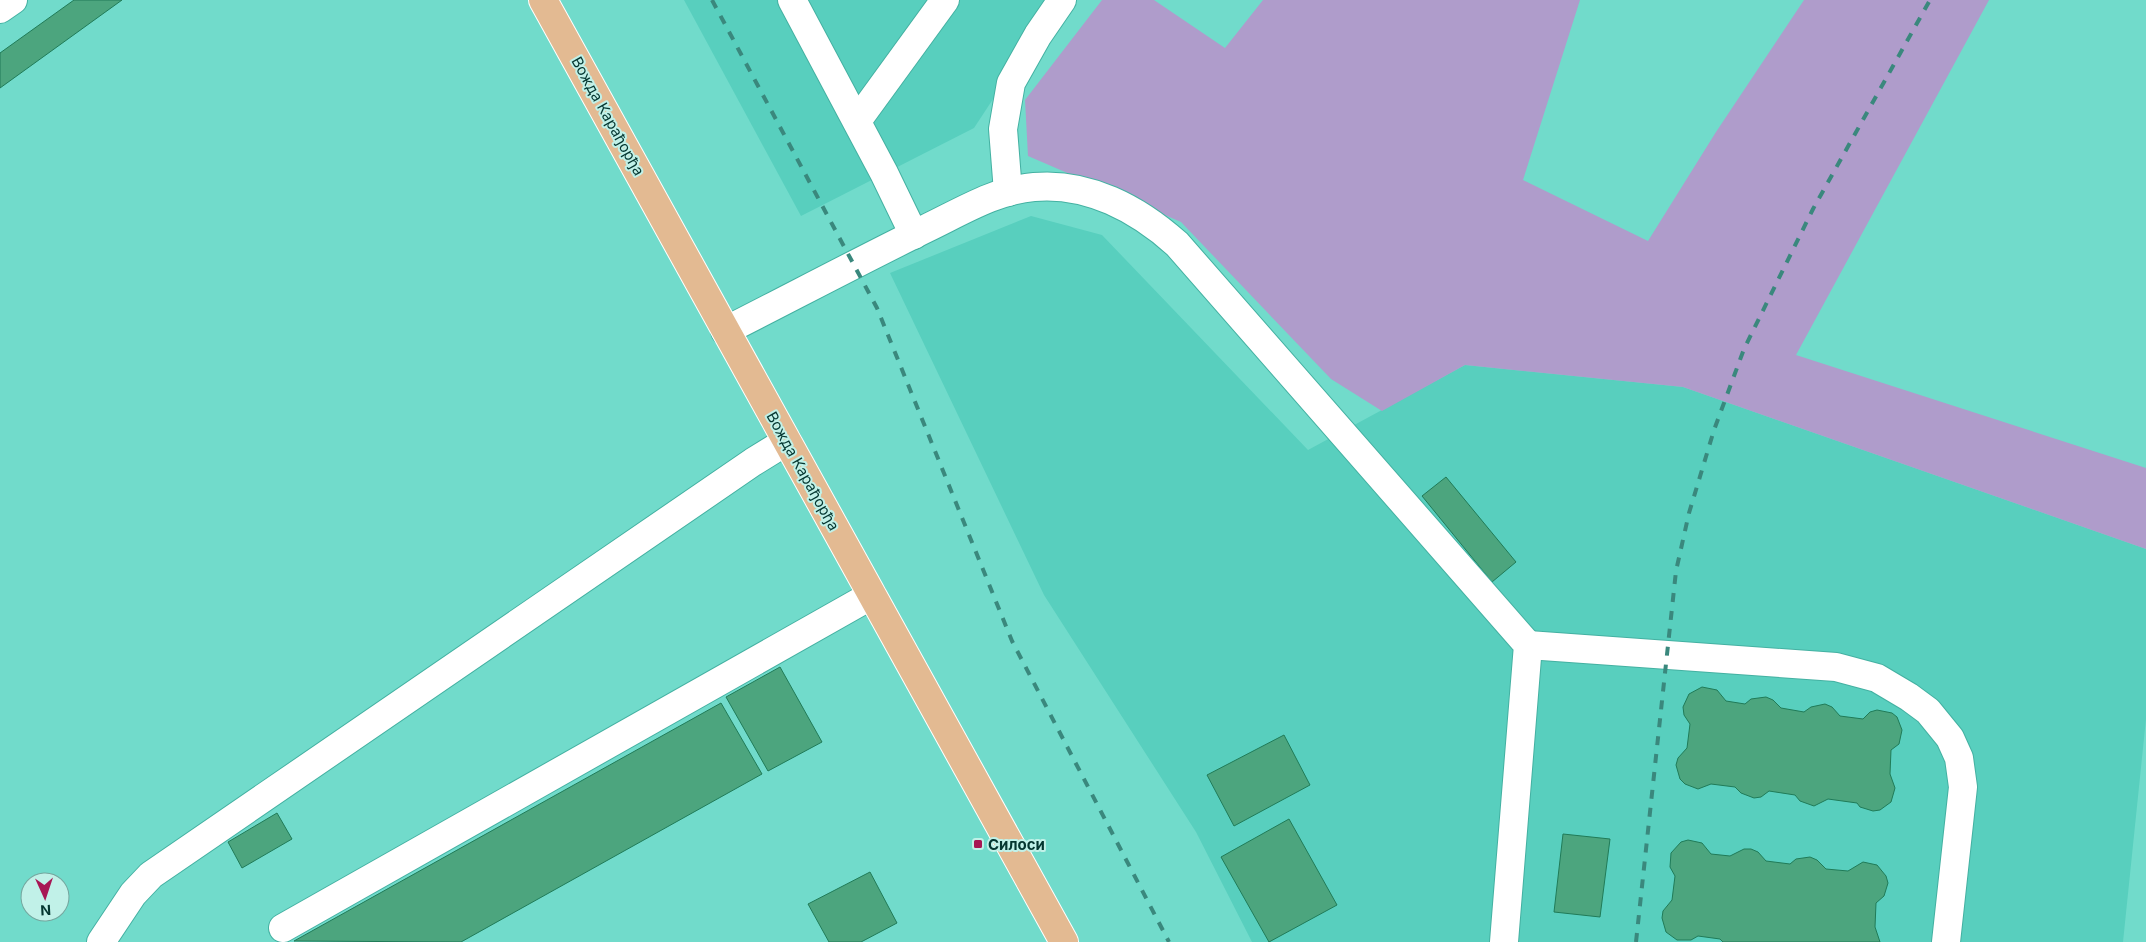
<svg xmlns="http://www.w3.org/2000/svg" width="2146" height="942" font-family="Inter,sans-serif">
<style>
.built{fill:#58cfbe}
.green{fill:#af9ccb}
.building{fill:#4ca57e;stroke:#207b58}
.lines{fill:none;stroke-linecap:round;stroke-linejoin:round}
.minor-casing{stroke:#44b1a2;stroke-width:30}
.major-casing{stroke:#fff;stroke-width:30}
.minor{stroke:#fff;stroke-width:28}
.major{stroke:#e3ba92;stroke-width:28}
.rail{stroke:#3a887d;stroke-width:4;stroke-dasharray:9 9;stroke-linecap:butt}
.poi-dot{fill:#a71754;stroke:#c1f1e8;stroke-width:2}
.labels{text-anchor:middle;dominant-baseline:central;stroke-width:4;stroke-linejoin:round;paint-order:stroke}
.street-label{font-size:15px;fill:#043630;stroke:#c1f1e8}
.poi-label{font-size:15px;font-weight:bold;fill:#043630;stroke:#c1f1e8;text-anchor:start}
</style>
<rect width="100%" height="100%" fill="#71dbcb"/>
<g class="built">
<path d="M684 0H1058L974 128 801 216Z"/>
<path d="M1031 216 1102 235 1308 450 1465 365 1683 387 2146 549V719L2123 942H1252L1196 832 1044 595 890 273Z"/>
</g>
<path class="green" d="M1102 0H1154L1225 48 1263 0H1580L1523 180 1648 241 1716 132 1804 0H1989L1796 355 2146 468V549L1683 387 1465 365 1382 411 1331 379 1181 222 1028 156 1025 100Z"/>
<g class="building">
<path d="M74 0H122L0 88V53Z"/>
<path d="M1446 477 1516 562 1492 582 1422 496Z"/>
<path d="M780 667 822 742 768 771 726 697Z"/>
<path d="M1702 687 1717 690 1726 701 1745 704 1751 699 1766 697 1773 700 1781 708 1804 712 1811 707 1825 704 1832 707 1840 716 1863 719 1870 712 1877 710 1892 713 1897 717 1902 730 1899 744 1891 750 1890 774 1895 788 1891 802 1880 810 1873 811 1860 807 1857 803 1828 799 1814 806 1800 801 1795 795 1769 791 1761 797 1754 798 1741 793 1735 787 1711 784 1698 789 1685 784 1680 779 1676 765 1678 758 1687 748 1690 724 1684 715 1683 707 1689 694Z"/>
<path d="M721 703 762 774 461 942 294 941Z"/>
<path d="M1284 735 1310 785 1234 826 1207 775Z"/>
<path d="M277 813 292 839 242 868 228 842Z"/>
<path d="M1289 819 1337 905 1269 942 1221 857Z"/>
<path d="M1563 834 1610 839 1600 917 1554 912Z"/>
<path d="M1688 840 1702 843 1711 854 1730 856 1744 849H1751L1758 852 1766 861 1790 864 1796 859 1810 857 1817 860 1826 869 1848 871 1863 862 1877 865 1886 876 1888 883 1884 896 1876 903 1875 927 1880 942H1723L1720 939 1698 936 1691 940H1677L1666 932 1662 918 1663 911 1672 900 1675 876 1670 867 1671 853 1681 842Z"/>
<path d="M870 872 897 923 861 942H829L808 904Z"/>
</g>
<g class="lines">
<g class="minor-casing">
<g id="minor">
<path d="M792 0 884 173 914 235"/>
<path d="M0 9 13 0"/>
<path d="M857 121 945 0"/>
<path d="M1008 192 1003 129 1011 83 1038 35 1062 0"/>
<path d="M725 331C792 297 858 262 925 229 959 213 995 190 1034 187 1088 182 1138 209 1177 244L1528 645 1504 942"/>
<path d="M1528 645 1836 667 1877 678 1909 697 1928 711 1950 738 1959 758 1963 787 1946 942"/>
<path d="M283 928 872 595"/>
<path d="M101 942 133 894 151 875 753 462 787 441"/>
</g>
</g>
<g class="major-casing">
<path id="major" d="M543 0 1064 942"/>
</g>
<use href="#minor" class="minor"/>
<use href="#major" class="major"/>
<g class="rail">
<path d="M712 0 877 308 1012 641 1169 942"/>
<path d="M1636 942 1676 571 1689 513 1714 430 1744 349 1813 209 1930 0"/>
</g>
</g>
<rect class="poi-dot" x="973" y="839" width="10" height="10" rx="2.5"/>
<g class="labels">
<g class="street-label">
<text transform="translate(608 116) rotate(61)">Вожда Карађорђа</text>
<text transform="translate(803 471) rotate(61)">Вожда Карађорђа</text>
</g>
<g class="poi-label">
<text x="988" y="844">Силоси</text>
</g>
</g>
<g transform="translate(45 897) rotate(177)"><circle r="24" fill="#c1f1e8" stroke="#75a69e"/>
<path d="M0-4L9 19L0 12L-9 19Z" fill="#a71754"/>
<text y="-8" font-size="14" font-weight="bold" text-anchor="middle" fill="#043630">N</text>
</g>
</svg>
